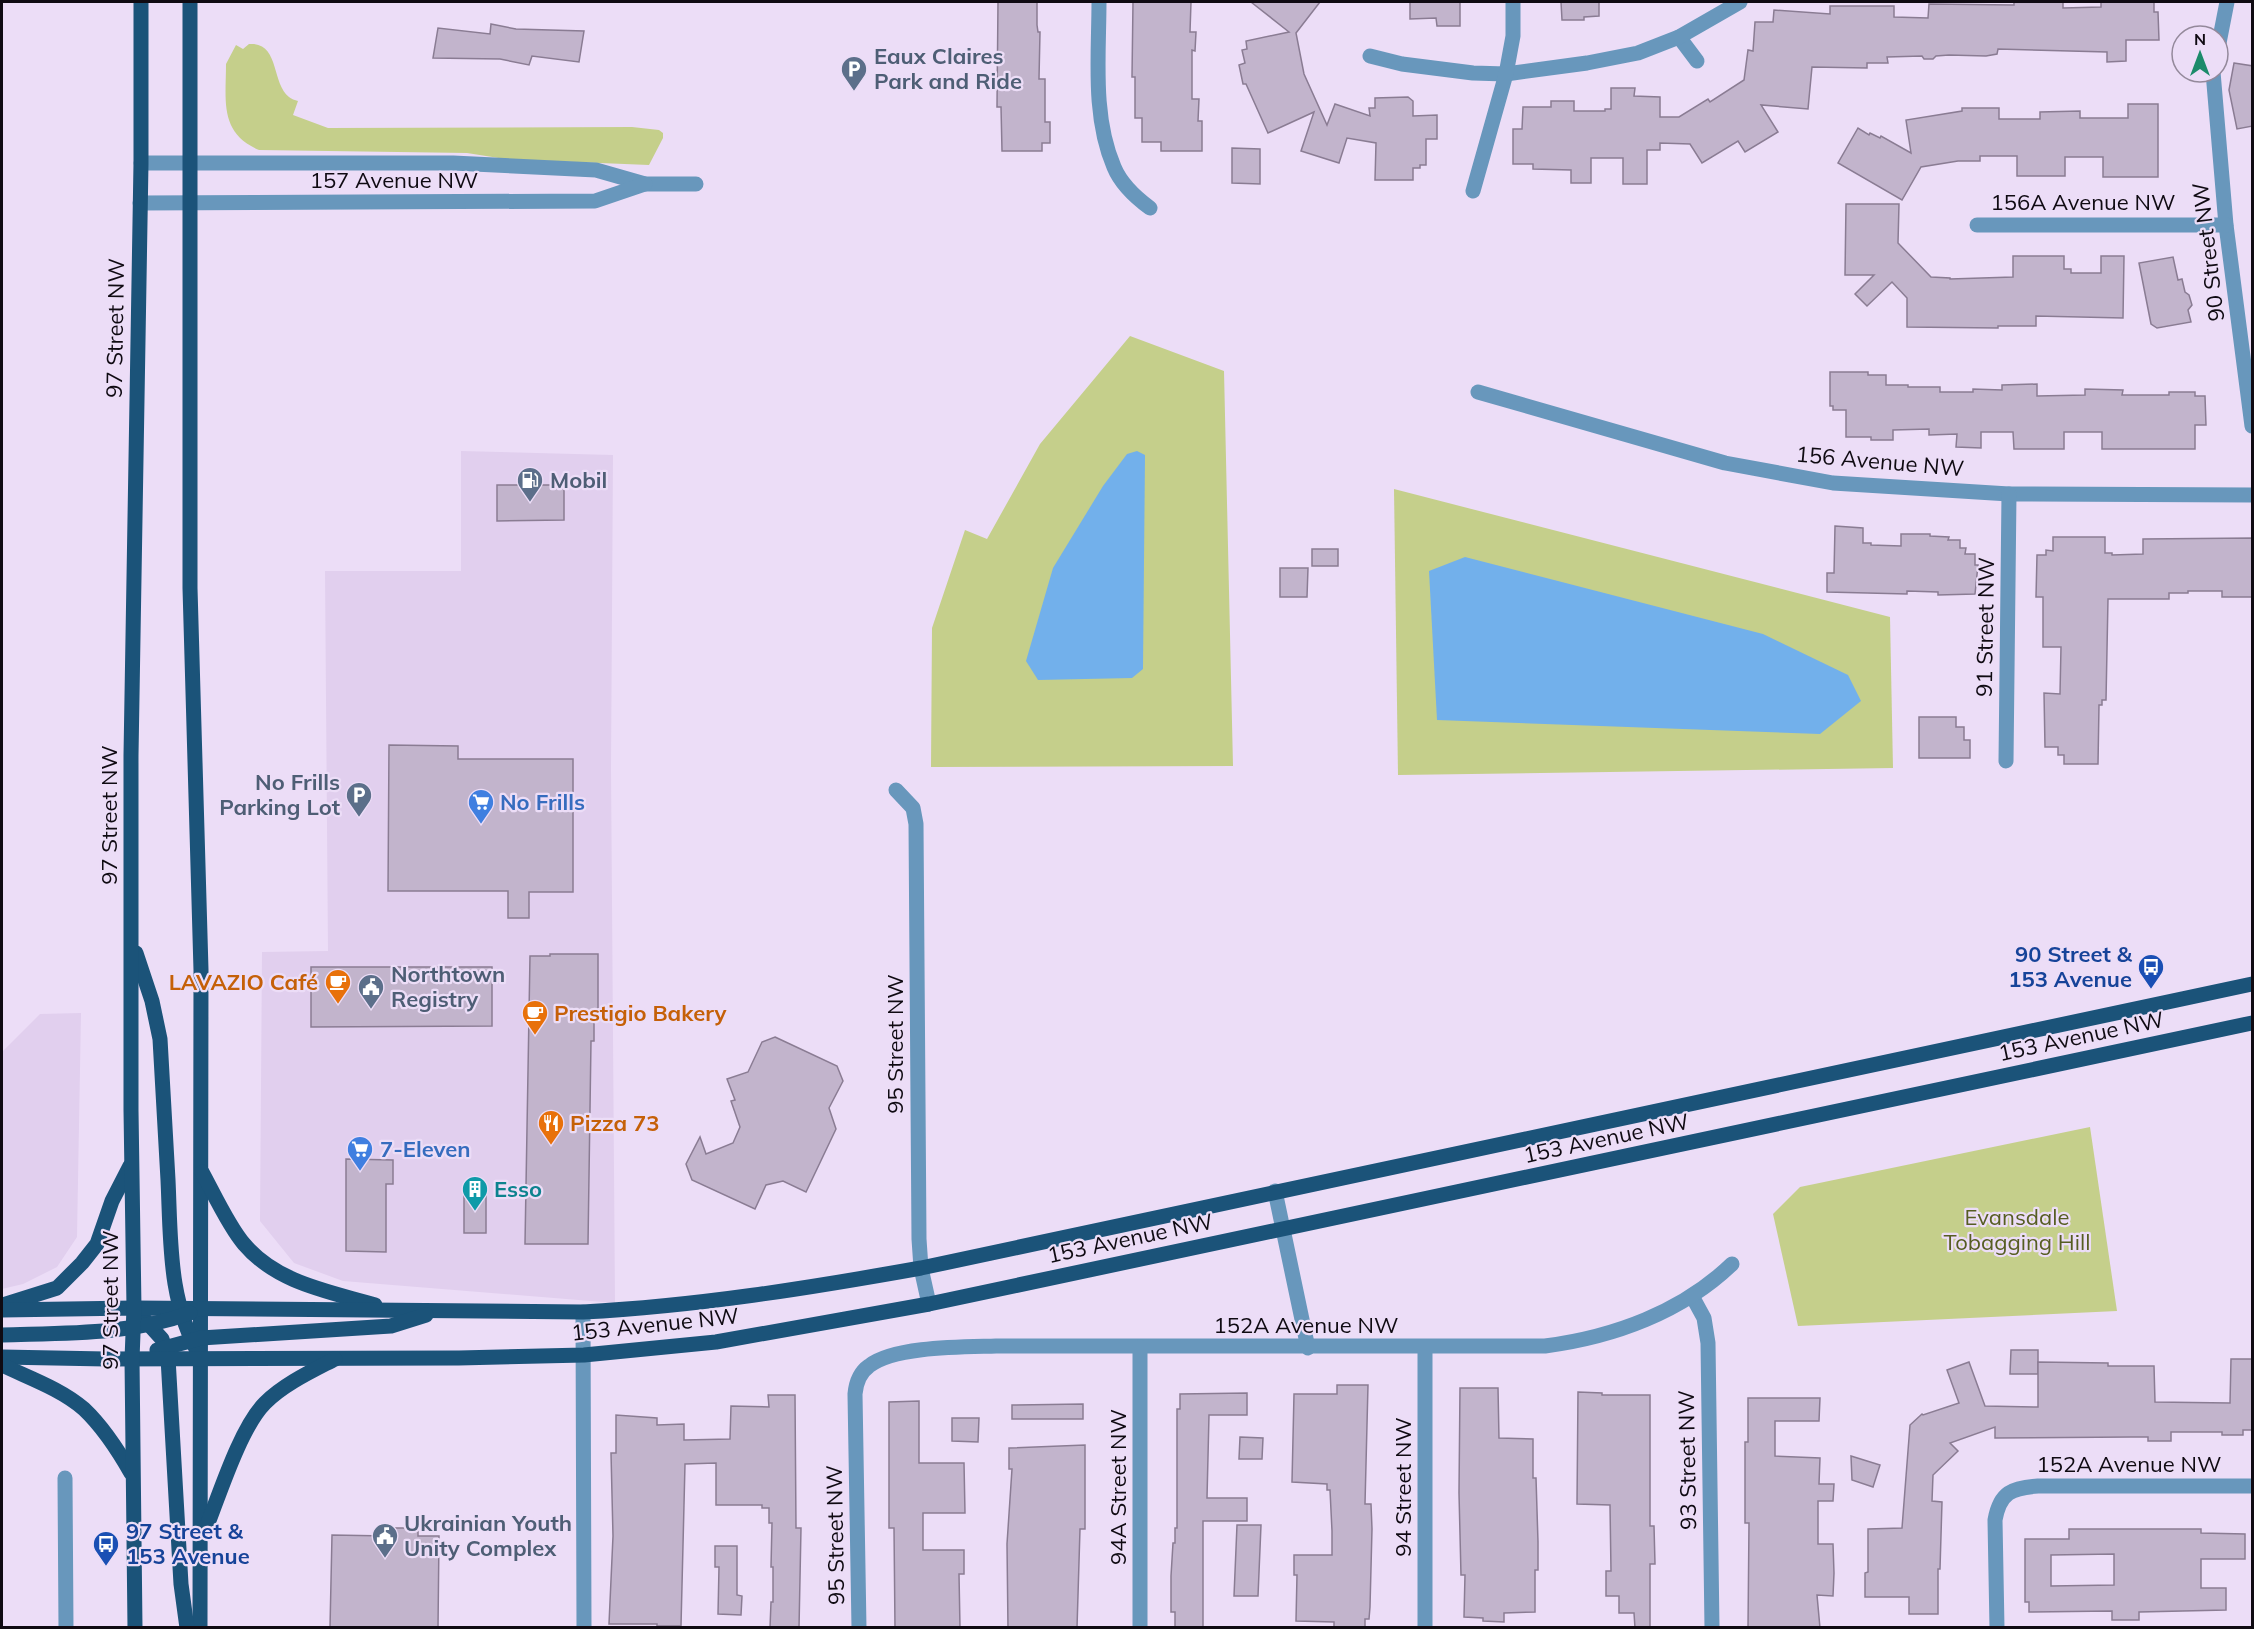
<svg xmlns="http://www.w3.org/2000/svg" width="2254" height="1629" font-family="Mulish,sans-serif">
<style>
.built{fill:#e1cfee}
.green{fill:#c5cf8b}
.water{fill:#72b0eb}
.building{fill:#c2b4cc;stroke:#8a7c93;stroke-width:1.5;fill-rule:evenodd}
.lines{fill:none;stroke-linecap:round;stroke-linejoin:round}
.minor{stroke:#6897bc;stroke-width:15}
.major{stroke:#1b5379;stroke-width:15}
.labels{text-anchor:middle;dominant-baseline:central;stroke-width:4.5;stroke-linejoin:round;paint-order:stroke}
.service-label{font-size:22px;font-weight:bold;fill:#4e5e75;stroke:#ecddf7;text-anchor:start}
.street-label{font-size:22px;fill:#0f0a12;stroke:#ecddf7}
.shop-label{font-size:22px;font-weight:bold;fill:#366cbe;stroke:#ecddf7;text-anchor:start}
.transit-label{font-size:22px;font-weight:bold;fill:#164399;stroke:#ecddf7;text-anchor:end}
.food-label{font-size:22px;font-weight:bold;fill:#c56008;stroke:#ecddf7;text-anchor:start}
.culture-label{font-size:22px;font-weight:bold;fill:#0d838f;stroke:#ecddf7;text-anchor:start}
.park-label{font-size:22px;fill:#565d22;stroke:#ecddf7}
</style>
<rect width="100%" height="100%" fill="#ecddf7"/>
<g class="built">
<path d="M461 451 613 455 611 769 615 1303 343 1281 294 1263 260 1221 262 952 328 951 325 571H461Z"/>
<path d="M81 1013 77 1237 57 1267 23 1284 2 1289V1052L40 1014Z"/>
</g>
<g class="green">
<path d="M249 44C280 42 271 83 289 97 291 99 295 100 298 101L293 115 328 128 632 127 659 130 663 133V138L649 165 505 159 467 153 259 150C219 133 226 101 226 64L236 45 243 49Z"/>
<path d="M1130 336 1224 371 1233 766 931 767 932 628 965 530 987 539 1040 444Z"/>
<path d="M1394 489 1890 617 1893 768 1398 775Z"/>
<path d="M2090 1127 2117 1311 1798 1326 1773 1214 1800 1187Z"/>
</g>
<g class="water">
<path d="M1137 451 1145 455 1143 669 1132 678 1038 680 1026 661 1053 568 1103 486 1127 454Z"/>
<path d="M1465 557 1763 634 1848 675 1861 701 1820 734 1437 720 1429 571Z"/>
</g>
<g class="building">
<path d="M998 2H1037V25L1038 32H1040L1039 79H1045V122H1050V143H1042V151H1002L1001 107H997Z"/>
<path d="M1133 2H1191L1190 32H1196L1195 51 1192 50V99H1199L1198 121H1202V151H1161V142H1142V118H1135V77H1132Z"/>
<path d="M1251 2H1320L1296 33 1304 74 1327 125 1335 104 1370 116 1369 108H1375V98L1408 97 1413 101V116L1437 115V139H1426V165H1420V168H1413V180H1375L1376 143 1347 138 1339 163 1301 151 1314 112 1268 133 1246 84H1243L1239 65 1245 63 1242 50 1247 49 1246 41 1289 32Z"/>
<path d="M1410 2H1460V26H1437L1436 18 1410 19Z"/>
<path d="M1561 2H1599V16L1584 17V20H1562Z"/>
<path d="M2014 2H2063V8L2101 7V2H2154V12H2158L2159 40H2126V61L2107 62V52L1998 49 1997 54 1986 56 1949 55 1936 56 1933 59H1924L1922 56 1887 57 1888 63H1867V68L1812 67 1808 109 1761 105 1778 132 1745 152 1738 141 1702 163 1690 144 1660 143V150H1647V184H1623V158H1591V183H1571V170L1533 169V164H1513V129H1522L1523 107H1551V101H1574V111H1605V109H1611V88H1635L1634 96 1660 97V117H1679L1708 99 1710 102 1744 80 1748 50 1753 51 1755 22H1773L1774 10 1830 14V6H1894V17L1928 18 1929 4 2014 5Z"/>
<path d="M491 24 516 29 584 31 579 62 532 56 529 65 500 59 433 58 438 28 490 34Z"/>
<path d="M2234 63 2253 66V126L2237 129 2229 90Z"/>
<path d="M2128 104H2158V177H2103V157H2065V176H2017V156H1980V161H1958L1921 167 1902 200 1838 163 1858 128 1869 135 1870 133 1880 138 1881 136 1911 153 1906 120 1962 111V108H1999V119H2040V112L2080 111V118H2128Z"/>
<path d="M1232 148 1260 149V184L1232 183Z"/>
<path d="M1846 204H1899L1898 243 1931 277 1950 278V279L2013 277V256H2064V269H2071V273H2101V256H2124L2123 318 2036 316V326H1998V328L1907 327V298L1892 282 1867 306 1855 294 1874 275H1845Z"/>
<path d="M2173 257 2178 280 2182 279 2185 292 2189 295 2192 305 2188 310 2191 322 2157 328 2151 324 2139 263Z"/>
<path d="M1830 372H1868V375H1886V385H1908V387H1940V392H1973V389L2002 390V385L2037 384V396L2085 395V389L2123 390 2122 395H2169V392H2195V396H2205L2206 425H2195V449H2102V432H2064V449H2014L2013 432H1981V448L1956 447 1957 434 1929 435V429L1893 430V440H1871V437H1846V410H1833V406H1830Z"/>
<path d="M497 485H564V520L497 521Z"/>
<path d="M1835 526 1863 528V543H1871V545L1901 546V534H1930V536L1949 537 1948 540H1960V548H1966L1965 554H1975V565H1978L1975 594 1938 595V592L1907 591V594L1827 592V573H1834Z"/>
<path d="M2053 537H2105V553H2112V555L2143 554V539L2253 538V597H2222V591H2188V593H2169V599H2108L2106 700H2102V705H2099L2098 764H2064V755H2058V747H2045L2044 693 2060 694 2061 647H2043V597H2036L2037 555H2046V550L2053 551Z"/>
<rect x="1312" y="549" width="26" height="17"/>
<path d="M1280 568H1308L1307 597H1280Z"/>
<path d="M1919 717H1956V727H1964V740H1970V758H1919Z"/>
<path d="M389 745 458 746V759H573V892H529V918H508V891H388Z"/>
<path d="M550 954H598V1015H594V1041H591L588 1244H525L530 956H550Z"/>
<path d="M311 967H492V1026L311 1027Z"/>
<path d="M775 1037 837 1066 843 1081 829 1108 836 1129 806 1192 783 1181 766 1185 755 1209 692 1180 686 1164 700 1137 706 1154 733 1143 740 1127 731 1101 735 1100 727 1079 748 1072 762 1042Z"/>
<path d="M346 1159 393 1160V1184H386V1252L346 1251Z"/>
<rect x="464" y="1190" width="22" height="43"/>
<path d="M2011 1350H2038V1374H2010Z"/>
<path d="M2231 1359H2253V1430H2243V1435H2222V1432H2171V1441H2148V1437H2131L1995 1438V1427L1950 1443 1958 1451 1933 1475 1932 1501 1942 1502 1940 1569H1938V1614H1909V1597H1865V1573L1868 1572V1529L1902 1528 1910 1425 1922 1414 1923 1415 1959 1403 1947 1370 1969 1362 1985 1406 2038 1407V1362L2108 1363V1366H2154L2155 1402 2230 1403Z"/>
<path d="M1337 1385H1368L1365 1504H1371L1372 1529 1370 1607 1369 1619H1365V1628H1334V1622L1296 1621 1297 1575H1294V1555H1332V1531L1330 1490H1327V1484L1292 1482 1294 1394H1337Z"/>
<path d="M1460 1388H1498L1499 1438 1533 1439V1478H1536L1538 1542V1570H1535V1612L1504 1613V1622L1483 1621V1618L1464 1617 1465 1575H1461L1459 1493Z"/>
<path d="M1578 1392 1602 1393V1395H1650V1526H1654L1655 1564H1650V1628H1635L1634 1613H1619V1596H1606V1571H1611L1610 1505 1577 1504Z"/>
<path d="M1247 1393V1415H1209L1207 1498H1247V1521H1203V1628H1175V1612H1171V1576L1173 1543H1175V1528H1177V1409H1180V1394Z"/>
<path d="M768 1395H795L796 1528H801L799 1628H770L771 1602H773V1567H771L772 1523H769V1508H762V1505H716V1463L685 1464 681 1626H657V1624H609L613 1536 611 1453H616V1415L657 1418V1425L684 1424V1440L730 1439 731 1406 769 1407Z"/>
<path d="M1748 1398H1820L1819 1421H1775V1456L1820 1458 1819 1484H1834L1833 1501H1818V1544H1833L1834 1573 1833 1596 1817 1595 1820 1628H1748L1749 1523H1745V1442H1748Z"/>
<path d="M919 1401V1463H964L965 1513H923V1550H964V1574H959L960 1628H895L894 1528H889V1402Z"/>
<path d="M1083 1404V1419H1012V1405Z"/>
<path d="M952 1418H979L978 1442 952 1441Z"/>
<path d="M1240 1437 1263 1438 1262 1459H1239Z"/>
<path d="M1085 1445V1529H1080L1077 1628H1008L1007 1544 1012 1469H1009V1448Z"/>
<path d="M1851 1456 1880 1465 1873 1487 1852 1480Z"/>
<path d="M1237 1525H1261L1258 1596H1234Z"/>
<path d="M388 1528H418V1536H439L438 1628H330L332 1535 387 1536Z"/>
<path d="M2069 1529H2201V1533L2245 1534V1559H2201V1588H2226V1610L2139 1612V1620H2112V1611L2029 1612V1602H2025V1539H2069ZM2114 1554V1585L2051 1586V1555Z"/>
<path d="M715 1546H737V1595L742 1596 741 1615 718 1614 719 1567H715Z"/>
</g>
<g class="lines">
<g class="minor">
<path d="M1099 2C1099 55 1092 116 1114 167 1121 184 1135 197 1150 208"/>
<path d="M1679 37 1697 61"/>
<path d="M2218 48 2227 2"/>
<path d="M1370 56 1402 64 1473 73 1506 74 1587 63 1638 53 1679 37 1740 2"/>
<path d="M2213 72 2226 225 2252 426"/>
<path d="M141 163H453L596 170 645 184H696"/>
<path d="M1473 191 1506 74 1513 36V2"/>
<path d="M140 203 595 201 645 184"/>
<path d="M1977 225H2226"/>
<path d="M1478 392 1725 463 1833 483 2009 494 2252 495"/>
<path d="M2006 761 2009 494"/>
<path d="M896 790 913 808 916 824 919 1239 921 1268 929 1304"/>
<path d="M1275 1191 1308 1348"/>
<path d="M1692 1296 1704 1318 1708 1343 1712 1628"/>
<path d="M583 1312 584 1628"/>
<path d="M1425 1347V1628"/>
<path d="M65 1478 66 1628"/>
<path d="M859 1628 855 1394C856 1383 859 1373 869 1366 894 1346 964 1347 996 1346H1545C1614 1337 1682 1312 1732 1264"/>
<path d="M1140 1628V1347"/>
<path d="M1997 1628 1995 1520C2000 1492 2012 1488 2038 1486H2252"/>
</g>
<g class="major">
<path d="M190 2V588L201 970 200 1628"/>
<path d="M136 953 152 1001 160 1039C163 1086 165 1133 168 1180 171 1244 168 1301 201 1358"/>
<path d="M202 1172C213 1192 229 1227 244 1244 277 1283 328 1291 375 1305"/>
<path d="M3 1305 57 1288 82 1263 97 1244 112 1201 130 1166"/>
<path d="M134 1308 162 1339 168 1358 181 1584 187 1628"/>
<path d="M2 1310 134 1308 583 1312C697 1306 809 1288 921 1268L2252 984"/>
<path d="M2 1335C65 1333 130 1335 190 1313"/>
<path d="M157 1350 201 1338 391 1326 426 1315"/>
<path d="M2 1357 106 1359 459 1358 584 1355 716 1342 929 1304 2252 1023"/>
<path d="M2 1365C29 1378 61 1389 84 1409 104 1428 118 1450 131 1473"/>
<path d="M205 1531C219 1496 240 1428 265 1403 284 1384 312 1371 335 1359"/>
<path d="M135 1628 132 1359 134 1308 131 1110V755L141 163V2"/>
</g>
</g>
<defs>
<g id="parking-pin" transform="scale(1.35)"><path d="M0 17L-7.5 6A9.5 9.5 0 1 1 7.5 6Z" fill="#5c6f8a" stroke="#ecddf7"/><path d="M-3.5-5.5H1a3.5 3.5 0 0 1 0 7H-1V5.5H-3.5ZM-1-3.4V-.6H.8a1.4 1.4 0 0 0 0-2.8Z" fill="#fff"/></g>
<g id="fuel-pin" transform="scale(1.35)"><path d="M0 17L-7.5 6A9.5 9.5 0 1 1 7.5 6Z" fill="#5c6f8a" stroke="#ecddf7"/><path d="M-5.5-6h7V0h2V4h1.3V-2.5L3-4.5l.8-.8L6-3V5H2.5V1h-1V6h-7ZM-4.2-4.7v3.2H.2V-4.7Z" fill="#fff"/></g>
<g id="supermarket-pin" transform="scale(1.35)"><path d="M0 17L-7.5 6A9.5 9.5 0 1 1 7.5 6Z" fill="#3f7fe0" stroke="#ecddf7"/><path d="M-6-5.5h2.5l.6 2H6L4.5 2H-2.5L-4.4-4H-6ZM-1.5 3.2a1.3 1.3 0 1 0 .1 0ZM3 3.2a1.3 1.3 0 1 0 .1 0Z" fill="#fff"/></g>
<g id="bus-pin" transform="scale(1.35)"><path d="M0 17L-7.5 6A9.5 9.5 0 1 1 7.5 6Z" fill="#1a4fb4" stroke="#ecddf7"/><path d="M-5-6H5V4H4V6H2V4H-2V6H-4V4H-5ZM-3.5-4V0h7V-4ZM-3.5 1.2v1.5H-2V1.2ZM2 1.2v1.5H3.5V1.2Z" fill="#fff"/></g>
<g id="cafe-pin" transform="scale(1.35)"><path d="M0 17L-7.5 6A9.5 9.5 0 1 1 7.5 6Z" fill="#e8710a" stroke="#ecddf7"/><path d="M-5.5-4.5H6V0H3Q3 3.5 0 3.5H-2.5Q-5.5 3.5-5.5 0ZM3-3.2v2h1.7v-2ZM-6 4.5H4V6H-6Z" fill="#fff"/></g>
<g id="civic-pin" transform="scale(1.35)"><path d="M0 17L-7.5 6A9.5 9.5 0 1 1 7.5 6Z" fill="#5c6f8a" stroke="#ecddf7"/><path d="M-.6-6.5H3V-4.5H.6V-3L4-1V1h2V6H-6V1h2V-1L-.6-3ZM-1.2 2.5V6h2.4V2.5Z" fill="#fff"/></g>
<g id="restaurant-pin" transform="scale(1.35)"><path d="M0 17L-7.5 6A9.5 9.5 0 1 1 7.5 6Z" fill="#e8710a" stroke="#ecddf7"/><path d="M-5-6h1v4h1v-4h1v4h1v-4h1v5L-1.5 .5V6h-2V.5L-5-1ZM5-6V6H3V1.5H1.5Q1.5-4 5-6Z" fill="#fff"/></g>
<g id="building-pin" transform="scale(1.35)"><path d="M0 17L-7.5 6A9.5 9.5 0 1 1 7.5 6Z" fill="#0f9aa8" stroke="#ecddf7"/><path d="M-4-6H4V6H1V3H-1V6H-4ZM-2.5-4.3h1.7v1.8h-1.7ZM.8-4.3h1.7v1.8H.8ZM-2.5-1h1.7V.8h-1.7ZM.8-1h1.7V.8H.8Z" fill="#fff"/></g>
</defs>
<g fill-rule="evenodd">
<use href="#parking-pin" x="854" y="69"/>
<use href="#fuel-pin" x="530" y="480"/>
<use href="#parking-pin" x="359" y="795"/>
<use href="#supermarket-pin" x="481" y="802"/>
<use href="#bus-pin" x="2151" y="967"/>
<use href="#cafe-pin" x="338" y="982"/>
<use href="#civic-pin" x="371" y="987"/>
<use href="#cafe-pin" x="535" y="1013"/>
<use href="#restaurant-pin" x="551" y="1123"/>
<use href="#supermarket-pin" x="360" y="1149"/>
<use href="#building-pin" x="475" y="1189"/>
<use href="#civic-pin" x="385" y="1536"/>
<use href="#bus-pin" x="106" y="1544"/>
</g>
<g class="labels">
<g class="service-label">
<text x="874" y="56">Eaux Claires<tspan x="874" dy="25">Park and Ride</tspan></text>
<text x="550" y="480">Mobil</text>
<text x="340" y="782" text-anchor="end">No Frills<tspan x="340" dy="25">Parking Lot</tspan></text>
<text x="391" y="974">Northtown<tspan x="391" dy="25">Registry</tspan></text>
<text x="404" y="1523">Ukrainian Youth<tspan x="404" dy="25">Unity Complex</tspan></text>
</g>
<g class="street-label">
<text x="394" y="180">157 Avenue NW</text>
<text x="2083" y="202">156A Avenue NW</text>
<text transform="translate(2208 252) rotate(-97)">90 Street NW</text>
<text transform="translate(115 328) rotate(-89)">97 Street NW</text>
<text transform="translate(1880 461) rotate(5)">156 Avenue NW</text>
<text transform="translate(1985 627) rotate(-89)">91 Street NW</text>
<text transform="translate(109 815) rotate(-90)">97 Street NW</text>
<text transform="translate(2081 1036) rotate(-12)">153 Avenue NW</text>
<text transform="translate(895 1044) rotate(-90)">95 Street NW</text>
<text transform="translate(1606 1138) rotate(-12)">153 Avenue NW</text>
<text transform="translate(1130 1238) rotate(-12)">153 Avenue NW</text>
<text transform="translate(110 1300) rotate(-90)">97 Street NW</text>
<text transform="translate(655 1324) rotate(-6)">153 Avenue NW</text>
<text x="1306" y="1325">152A Avenue NW</text>
<text transform="translate(1687 1460) rotate(-91)">93 Street NW</text>
<text x="2129" y="1464">152A Avenue NW</text>
<text transform="translate(1118 1487) rotate(-90)">94A Street NW</text>
<text transform="translate(1403 1487) rotate(-90)">94 Street NW</text>
<text transform="translate(835 1535) rotate(-91)">95 Street NW</text>
</g>
<g class="shop-label">
<text x="500" y="802">No Frills</text>
<text x="380" y="1149">7-Eleven</text>
</g>
<g class="transit-label">
<text x="2132" y="954">90 Street &amp;<tspan x="2132" dy="25">153 Avenue</tspan></text>
<text x="126" y="1531" text-anchor="start">97 Street &amp;<tspan x="126" dy="25">153 Avenue</tspan></text>
</g>
<g class="food-label">
<text x="318" y="982" text-anchor="end">LAVAZIO Café</text>
<text x="554" y="1013">Prestigio Bakery</text>
<text x="570" y="1123">Pizza 73</text>
</g>
<g class="culture-label">
<text x="494" y="1189">Esso</text>
</g>
<g class="park-label">
<text x="2017" y="1217">Evansdale<tspan x="2017" dy="25">Tobagging Hill</tspan></text>
</g>
</g>
<rect width="2254" height="1629" fill="none" stroke="#0f0a12" stroke-width="6"/>
<g transform="translate(2200 54)"><circle r="28" fill="#ecddf7" stroke="#94899b" stroke-width="1.5"/>
<path d="M0-4.5L10 22L0 15L-10 22Z" fill="#1c8b6a"/>
<text y="-9" font-size="16" font-weight="bold" text-anchor="middle" fill="#0f0a12">N</text>
</g>
</svg>
